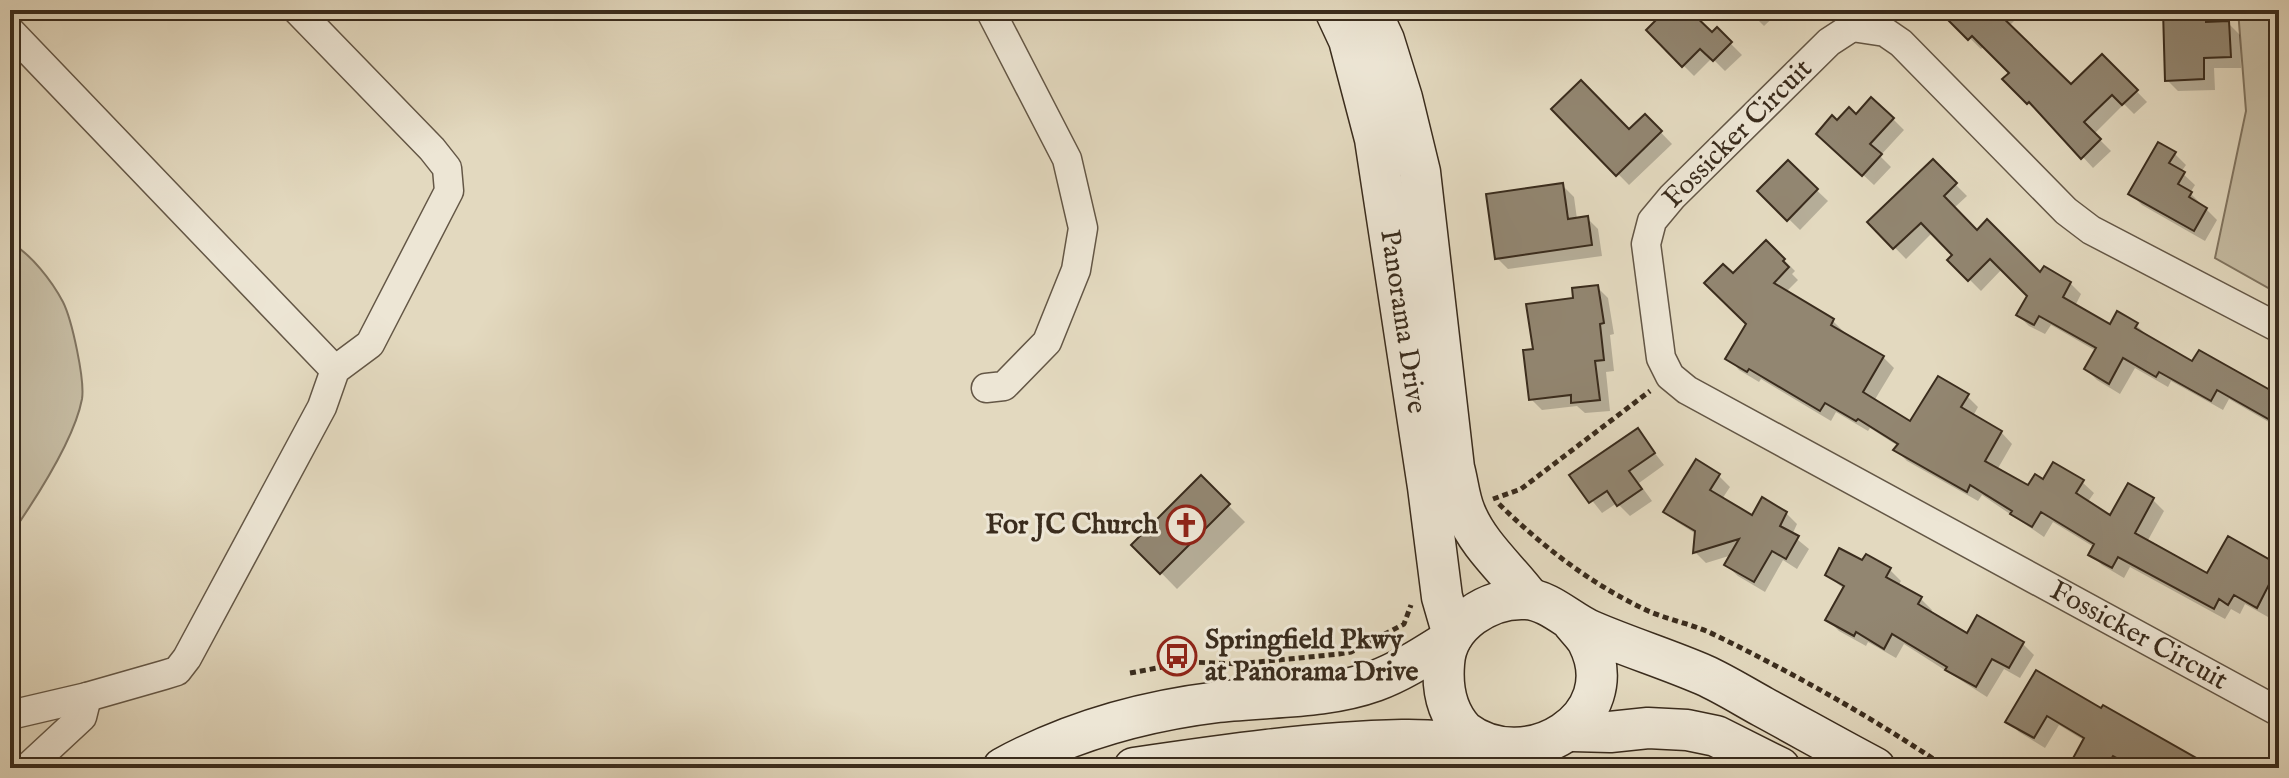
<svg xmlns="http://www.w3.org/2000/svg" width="2289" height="778" font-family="'IM FELL English',serif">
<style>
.green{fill:#c6bca3;stroke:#807460;stroke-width:2}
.shadow{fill:#0003}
.building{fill:#928671;stroke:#3a2c1d;stroke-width:2}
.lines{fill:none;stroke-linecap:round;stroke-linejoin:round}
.street-casing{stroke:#645746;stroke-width:31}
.secondary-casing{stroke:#3a2c1d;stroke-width:43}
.path{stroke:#3a2c1d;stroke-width:5;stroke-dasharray:6 4;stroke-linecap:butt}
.street{stroke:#ede6d5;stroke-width:28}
.secondary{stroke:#ede6d5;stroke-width:40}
.labels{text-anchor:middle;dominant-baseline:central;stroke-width:6;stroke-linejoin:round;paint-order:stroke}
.street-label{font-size:28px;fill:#3a2c1d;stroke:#ede6d5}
.poi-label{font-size:28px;font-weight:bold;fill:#3a2c1d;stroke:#ede6d5;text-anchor:end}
</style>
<rect width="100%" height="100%" fill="#e3d9bf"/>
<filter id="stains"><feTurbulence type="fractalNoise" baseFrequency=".0025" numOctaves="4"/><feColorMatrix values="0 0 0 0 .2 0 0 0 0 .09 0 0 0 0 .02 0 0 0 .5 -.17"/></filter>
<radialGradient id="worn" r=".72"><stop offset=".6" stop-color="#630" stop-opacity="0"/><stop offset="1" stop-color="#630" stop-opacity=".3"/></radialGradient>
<g class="green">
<path d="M2238 10H2279V294L2215 258 2246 111Z"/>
<path d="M10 242C31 254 52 281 63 302 72 320 85 380 82 399 74 441 35 500 10 536Z"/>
</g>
<g class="shadow">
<path d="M1669 10H1687L1712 35 1717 30 1742 55 1725 71 1712 58 1694 76 1648 30Z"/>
<path d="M1748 10H1781L1764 26Z"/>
<path d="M1941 10H2009L2017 18 2009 26 2071 87 2102 56 2147 102 2134 114 2124 104 2094 134 2111 151 2093 168 2041 111 2039 114 2005 79 2011 73 1984 46 1981 49Z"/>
<path d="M2165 10H2203V19L2210 24 2228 23 2240 35 2241 68H2214L2215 90 2178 91 2167 80Z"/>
<path d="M1554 109 1629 132 1645 116 1672 144 1629 185Z"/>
<path d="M1856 117 1893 119 1904 130 1880 156 1891 167 1874 185 1830 144 1837 123Z"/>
<path d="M2175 154 2186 165 2181 172 2195 185 2190 193 2217 220 2205 241 2142 205 2131 194Z"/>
<path d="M1933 162 1967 196 1954 208 1977 232 2040 276 2070 283 2081 294 2075 306 2110 327 2136 325 2148 336 2193 364 2279 397V428L2229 399 2223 410 2171 381 2168 387 2135 368 2120 394 2097 380 2086 369 2096 351 2051 325 2045 334 2029 326 2018 315 2029 296 2002 269 1981 291 1950 260 1955 255 1933 232 1906 259 1870 222Z"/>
<path d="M1788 163 1828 201 1800 230 1760 191Z"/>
<path d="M1563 186 1574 197 1577 219 1587 218 1598 229 1602 256 1508 269 1497 258Z"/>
<path d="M1766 242 1795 271 1792 274 1798 280 1786 292 1833 321 1844 332 1843 334 1883 357 1894 368 1874 401 1911 424 1967 396 1978 407 1973 416 2001 432 2012 444 1997 470 2028 488 2044 482H2082L2094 493 2087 503 2111 518 2129 486 2153 500 2164 511 2147 542 2208 576 2229 538 2279 567V599L2268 617 2245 604 2240 614 2231 609 2225 619 2130 567 2124 578 2102 565 2090 554 2094 547 2053 522 2044 537 1982 495 1978 501 1907 461 1896 450 1898 446 1870 428 1868 431 1836 412 1831 421 1761 379 1759 382 1739 370 1728 358 1748 324 1733 276Z"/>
<path d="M1597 287 1608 298 1614 334 1610 335 1614 371 1606 372 1610 411 1585 413 1577 406 1542 410 1531 399 1535 351 1575 299Z"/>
<path d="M1638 431 1664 465 1639 483 1652 501 1630 516 1617 503 1602 513 1572 475Z"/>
<path d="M2279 432V445L2274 440Z"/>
<path d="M1719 476 1730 487 1722 499 1753 518 1786 513 1797 524 1792 535 1809 549 1797 569 1783 560 1765 592 1738 576 1726 565 1732 555 1706 563 1695 552 1696 534 1677 522 1666 511Z"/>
<path d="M1201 478 1245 522 1177 589 1134 545Z"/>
<path d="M1863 563 1890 570 1901 581 1898 586 1921 599 1932 610 1930 614 1968 636 2023 644 2034 655 2020 678 2004 669 1987 697 1904 644 1896 658 1868 642 1866 646 1839 631 1828 620 1844 589 1827 575Z"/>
<path d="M2279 670V695L2270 685Z"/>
<path d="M2037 672 2102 711 2210 768H2129L2124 766 2123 768H2083L2075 760 2085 741 2059 725 2045 748 2019 732 2008 721Z"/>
</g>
<g class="building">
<path d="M1666 10H1689L1712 32 1717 27 1732 42 1713 61 1700 49 1682 67 1646 30Z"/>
<path d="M1938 10H1995L2071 84 2102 54 2138 90 2122 105 2112 95 2084 122 2101 139 2081 159 2029 102 2027 104 2002 79 2009 73 1972 36 1968 40Z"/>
<path d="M2163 10H2193V17H2206V22L2229 21 2231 57 2204 58V79L2165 81Z"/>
<path d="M1581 80 1629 129 1645 114 1662 131 1616 176 1551 109Z"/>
<path d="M1871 97 1894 118 1870 144 1882 154 1862 176 1816 134 1832 115 1837 120 1849 107 1856 114Z"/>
<path d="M2158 142 2176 152 2169 163 2185 172 2178 184 2192 192 2189 197 2207 208 2194 231 2128 194Z"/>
<path d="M1933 159 1957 183 1944 196 1977 230 1987 219 2040 272 2044 266 2071 282 2063 297 2110 324 2117 311 2138 323 2135 328 2192 361 2199 350 2279 395V425L2217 390 2211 401 2159 372 2156 377 2123 358 2109 384 2084 369 2096 348 2039 316 2034 325 2016 315 2027 296 1990 259 1968 281 1947 260 1952 255 1921 223 1893 249 1867 222Z"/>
<path d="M1788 160 1818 189 1787 221 1757 191Z"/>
<path d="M1563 183 1568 219 1588 216 1592 245 1495 259 1486 194Z"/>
<path d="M1766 240 1785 259 1783 261 1789 267 1774 283 1834 319 1831 325 1884 356 1863 392 1910 421 1938 376 1969 394 1961 407 2002 431 1985 461 2028 485 2035 474 2043 479 2053 462 2084 480 2076 493 2110 515 2128 483 2154 498 2135 533 2207 573 2228 536 2279 565 2257 608 2234 595 2228 605 2219 599 2214 609 2118 557 2112 568 2088 555 2094 544 2041 512 2032 527 2010 514 2012 511 1970 485 1967 492 1893 450 1898 444 1858 419 1856 421 1825 403 1820 411 1749 369 1747 372 1725 359 1746 324 1704 283 1723 264 1733 273Z"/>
<path d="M1598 285 1604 323 1600 324 1604 360 1595 361 1600 400 1571 403V395L1529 400 1523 350 1533 349 1526 304 1573 298 1572 288Z"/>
<path d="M1638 428 1655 453 1629 471 1642 489 1617 506 1607 491 1589 503 1569 475Z"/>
<path d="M1696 459 1720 474 1710 490 1752 515 1762 497 1787 512 1780 526 1799 536 1786 559 1772 551 1754 582 1724 565 1739 539 1693 553 1695 531 1663 512Z"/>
<path d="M1201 475 1230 504 1160 574 1131 545Z"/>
<path d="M1839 548 1862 560 1866 554 1891 568 1886 577 1922 597 1918 604 1967 633 1977 615 2024 642 2009 668 1992 659 1976 687 1945 670 1947 667 1892 634 1884 649 1856 632 1854 636 1825 620 1844 586 1825 575Z"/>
<path d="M2036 670 2101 708 2103 705 2214 768H2135L2113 756 2106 768H2086L2072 760 2084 738 2047 716 2034 738 2005 722Z"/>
</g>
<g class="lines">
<g class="street-casing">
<g id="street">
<path d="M10 31 335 370"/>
<path id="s1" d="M2279 328 2091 230 2066 211 1901 43 1885 32 1852 27 1829 42 1672 197 1652 221 1646 244 1661 358 1670 376 1687 390 2279 712"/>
<path d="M986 388 1004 386 1047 342 1076 270 1083 228 1067 159 990 10"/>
<path d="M10 715 87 697 164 675 177 671 187 658 322 407 335 370 370 344 449 191 447 168 432 149 297 10"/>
<path d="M27 768 82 717 87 697"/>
</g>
</g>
<g class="secondary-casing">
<g id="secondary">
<path id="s2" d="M1335 10 1349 40 1375 139 1428 487 1442 597 1453 635"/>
<path d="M1370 10 1384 40 1402 98 1420 172 1454 468C1458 482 1459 498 1465 512 1478 545 1508 570 1529 598"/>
<path d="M1573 623C1578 629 1585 636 1588 642 1627 719 1525 778 1464 731 1446 712 1442 689 1444 664 1446 624 1489 597 1526 599 1549 600 1570 622 1591 631 1628 647 1667 659 1704 675 1724 684 1743 696 1763 707 1800 727 1837 748 1875 768"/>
<path d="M1573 731 1610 732 1648 728 1687 730 1716 736 1780 768"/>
<path d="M1003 768C1069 732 1144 711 1218 702 1270 696 1325 699 1375 681 1402 671 1426 655 1450 640"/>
<path d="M1134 768C1223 755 1312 742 1402 740 1428 739 1455 743 1482 744"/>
</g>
</g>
<g class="path">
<path d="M1493 499 1521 489 1650 391"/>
<path d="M1499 504C1543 547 1591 584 1646 610 1668 620 1693 624 1715 635 1795 674 1873 718 1947 768"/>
<path d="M1130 673 1190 662 1238 664 1339 654 1351 652 1404 624 1411 605"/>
</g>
<use href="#street" class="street"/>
<use href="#secondary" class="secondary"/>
</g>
<defs>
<g id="church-ring" transform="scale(2)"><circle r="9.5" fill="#ede6d5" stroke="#8f2418" stroke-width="1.5"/><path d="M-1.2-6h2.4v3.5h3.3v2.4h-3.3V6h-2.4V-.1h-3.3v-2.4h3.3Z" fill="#8f2418"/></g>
<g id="bus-ring" transform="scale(2)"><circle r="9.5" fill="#ede6d5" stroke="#8f2418" stroke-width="1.5"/><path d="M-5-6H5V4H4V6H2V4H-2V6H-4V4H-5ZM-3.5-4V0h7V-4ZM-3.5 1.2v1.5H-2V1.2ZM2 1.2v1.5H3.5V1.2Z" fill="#8f2418"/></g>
</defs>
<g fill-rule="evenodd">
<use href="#church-ring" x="1186" y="525"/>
<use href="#bus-ring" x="1177" y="656"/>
</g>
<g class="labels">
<g class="street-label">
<text transform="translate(1738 134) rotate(-45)">Fossicker Circuit</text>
<text stroke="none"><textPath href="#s2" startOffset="320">Panorama Drive</textPath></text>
<text stroke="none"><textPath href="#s1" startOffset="1506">Fossicker Circuit</textPath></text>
</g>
<g class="poi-label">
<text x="1158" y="525">For JC Church</text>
<text x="1205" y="640" text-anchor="start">Springfield Pkwy<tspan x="1205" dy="32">at Panorama Drive</tspan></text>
</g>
</g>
<rect width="2289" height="778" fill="none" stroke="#e3d9bf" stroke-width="40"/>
<rect x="12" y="12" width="2265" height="754" fill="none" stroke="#3a2c1d" stroke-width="4"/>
<rect x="20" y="20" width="2249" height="738" fill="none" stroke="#3a2c1d" stroke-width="2"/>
<rect width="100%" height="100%" filter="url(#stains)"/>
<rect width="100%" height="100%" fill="url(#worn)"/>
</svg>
